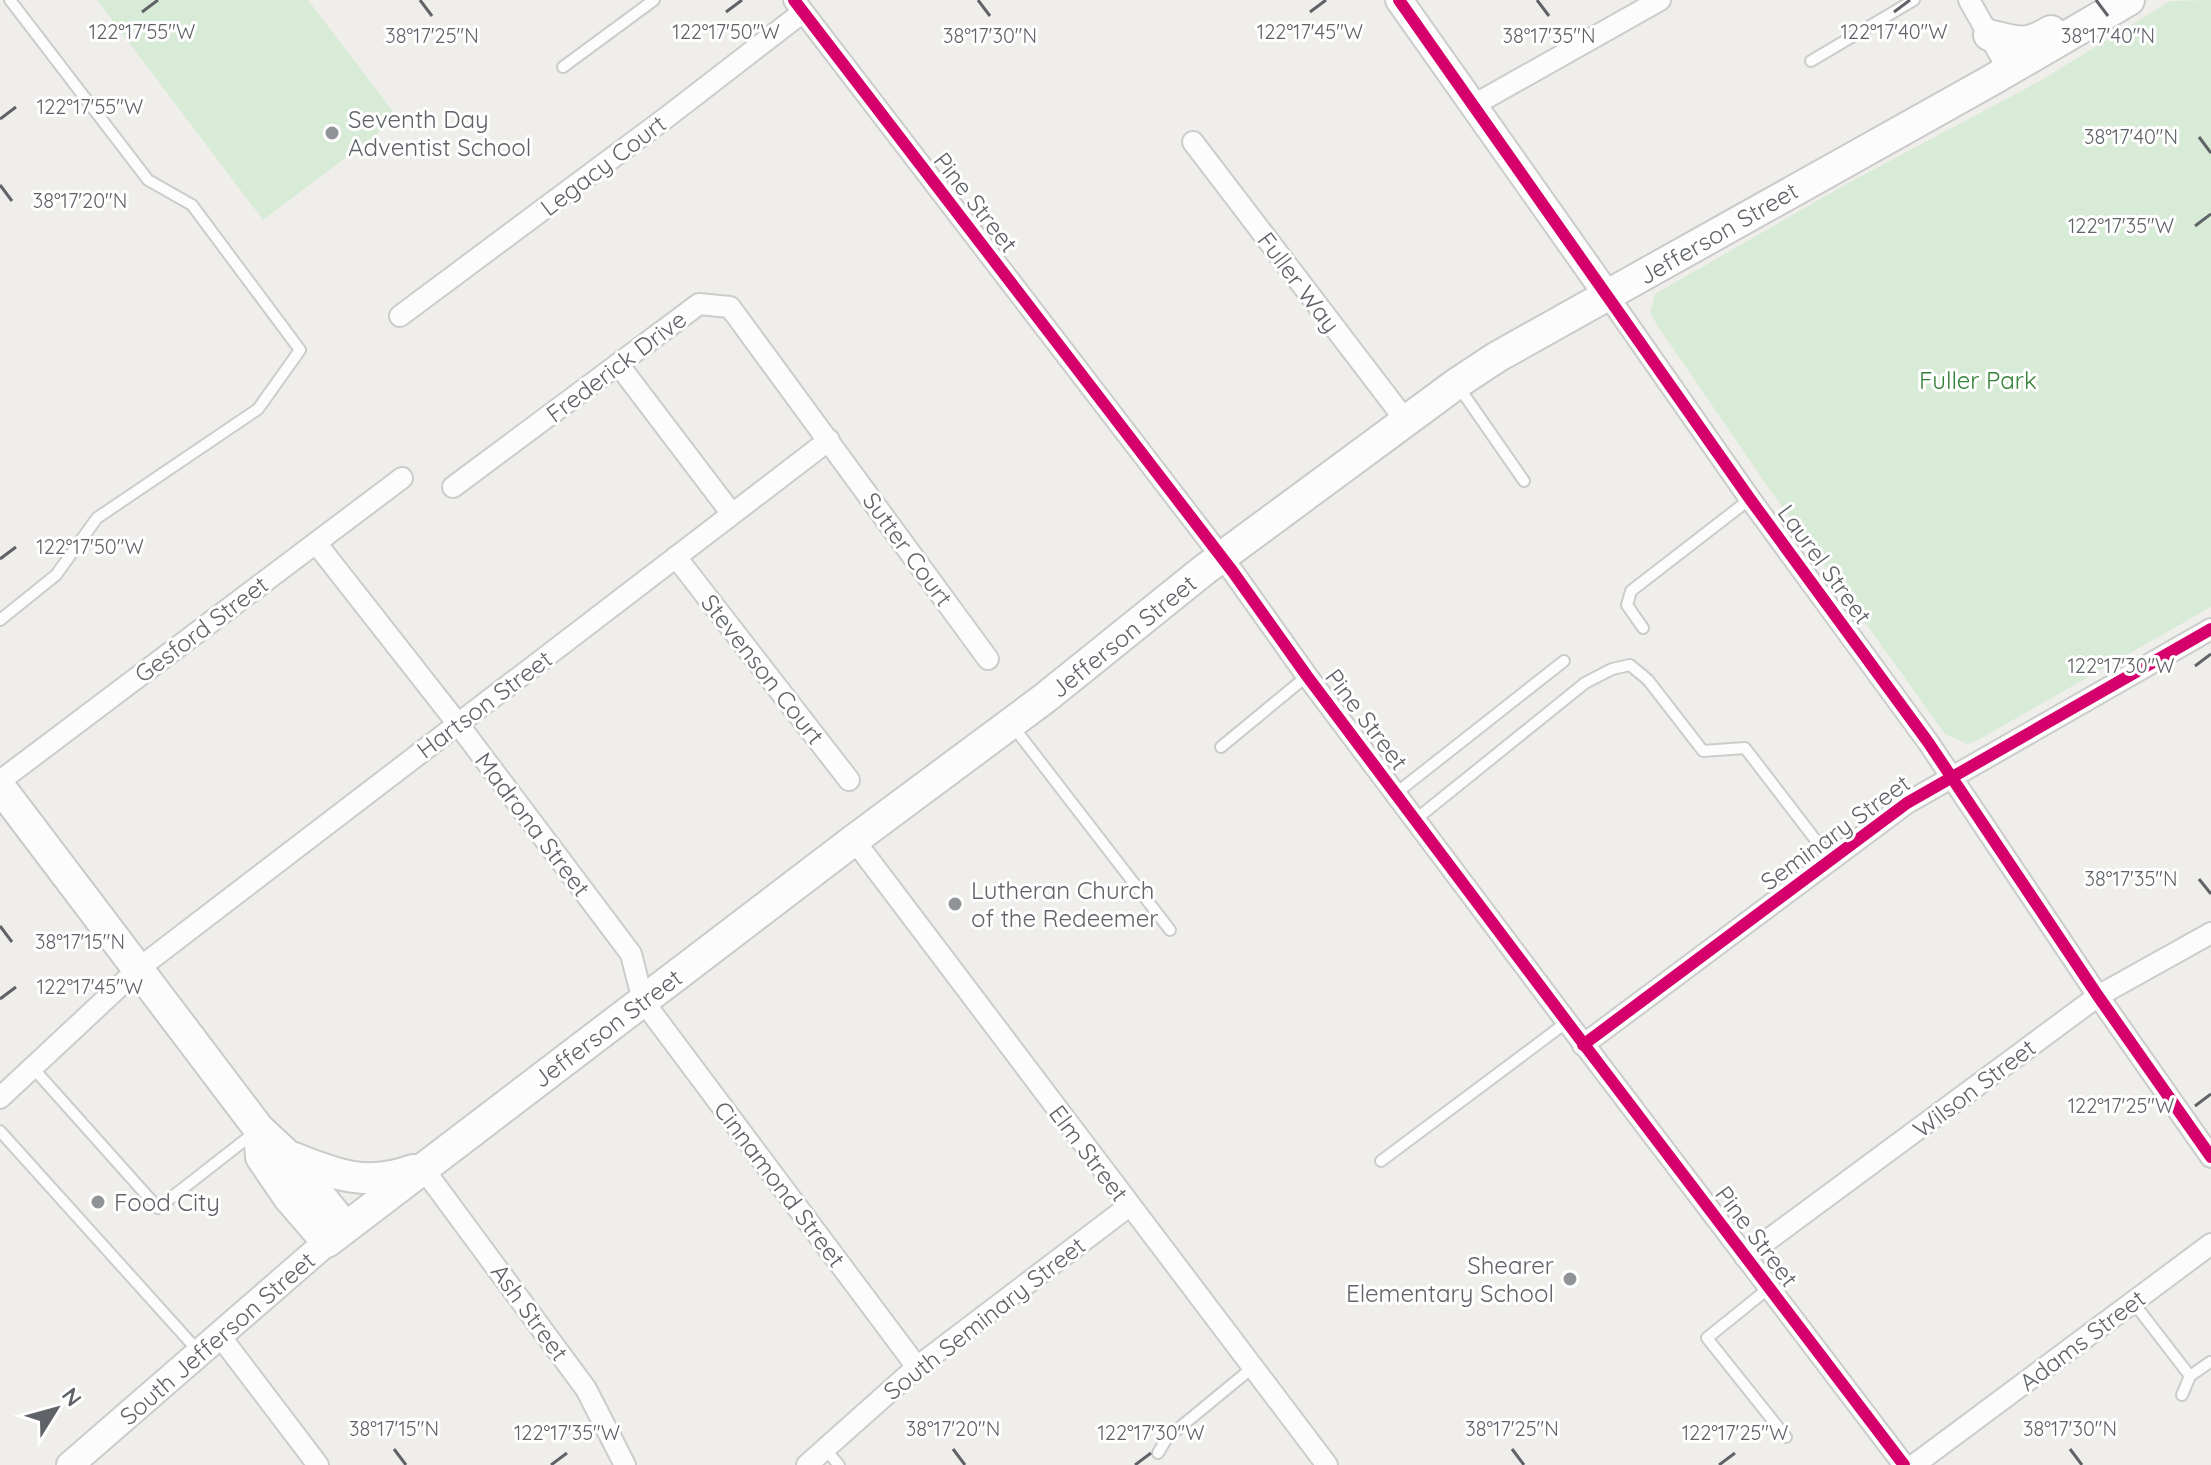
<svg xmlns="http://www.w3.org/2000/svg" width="2211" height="1465" font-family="Quicksand,sans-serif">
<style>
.green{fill:#d8ebd6}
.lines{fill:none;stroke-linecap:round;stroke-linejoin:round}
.service-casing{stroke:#cbcccc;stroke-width:14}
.minor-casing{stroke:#cbcccc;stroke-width:24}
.tertiary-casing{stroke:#cbcccc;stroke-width:30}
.secondary-casing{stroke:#cacacb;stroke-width:34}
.service{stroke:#fdfcfc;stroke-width:10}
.minor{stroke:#fdfcfc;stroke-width:20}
.tertiary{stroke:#fdfcfc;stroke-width:26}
.secondary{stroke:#fdfcfc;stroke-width:30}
.cycleway-casing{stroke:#fff;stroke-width:17}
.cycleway{stroke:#d6006c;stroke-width:12}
.ticks{fill:none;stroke:#5f6368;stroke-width:3}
.poi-dot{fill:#919496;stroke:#fff;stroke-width:3}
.labels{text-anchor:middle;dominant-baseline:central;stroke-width:6;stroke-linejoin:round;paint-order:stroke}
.poi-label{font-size:24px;fill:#5f6368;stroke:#fff;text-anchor:start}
.street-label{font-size:24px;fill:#5f6368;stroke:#fff}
.park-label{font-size:24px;fill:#348238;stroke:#fff}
.ticks-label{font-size:20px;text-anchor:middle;fill:#5f6368;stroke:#fff;stroke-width:6;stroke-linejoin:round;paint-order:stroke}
</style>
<rect width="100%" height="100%" fill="#efeeea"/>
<g class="green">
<path d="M97 0H308L398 118 263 220Z"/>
<path d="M2211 0V607L1978 740 1967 744 1945 734 1768 487 1657 325 1650 312 1655 294 1850 182 2040 81 2170 1Z"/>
</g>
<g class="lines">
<g class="service-casing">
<g id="service">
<path d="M1811 61 1914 0"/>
<path d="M563 67 654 0"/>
<path d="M1458 386 1524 481"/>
<path d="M0 620 56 575 97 518 258 409 300 350 192 205 148 180 10 0"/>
<path d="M1643 628 1627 605 1631 591 1750 499"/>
<path d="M1012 725 1170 930"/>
<path d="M1221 747 1307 676"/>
<path d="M1395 794 1564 661"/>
<path d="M1415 820 1585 683 1612 669 1630 665 1648 680 1703 751 1745 748 1831 860"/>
<path d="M33 1068 158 1208 254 1133"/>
<path d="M0 1131 199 1352"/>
<path d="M1381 1161 1567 1022"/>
<path d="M1769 1288 1707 1338 1786 1437"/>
<path d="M2133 1302 2190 1376 2210 1362"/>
<path d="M2182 1395 2190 1376"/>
<path d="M825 1449 839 1465"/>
<path d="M1158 1453 1167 1438 1252 1368"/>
</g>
</g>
<g class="minor-casing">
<g id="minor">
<path d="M794 0 1233 572 1307 676 1567 1022 1904 1465"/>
<path d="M1969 0 2008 69"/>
<path d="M1472 106 1660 0"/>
<path d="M1193 142 1406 421"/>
<path d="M1608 296 1750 499 1928 742 2098 996 2211 1157"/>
<path d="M400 316 667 117 803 12"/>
<path d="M618 364 732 514"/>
<path d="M453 487 699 304 730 307 988 659"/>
<path d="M316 543 458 724 631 954 643 1001 917 1367"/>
<path d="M676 557 849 780"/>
<path d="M0 781 402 478"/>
<path d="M854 840 1327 1465"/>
<path d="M1583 1045 1907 803 2211 629"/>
<path d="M0 1098 138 969 829 440"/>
<path d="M422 1167 586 1389 625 1465"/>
<path d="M1745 1257 2098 996 2211 933"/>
<path d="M220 1336 318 1465"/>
<path d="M807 1465 917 1367 1129 1206"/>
<path d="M1914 1465 2211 1244"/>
</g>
</g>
<g class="tertiary-casing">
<g id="tertiary">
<path d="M1399 0 1608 296"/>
<path d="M70 1465 327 1242"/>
</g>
</g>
<g class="secondary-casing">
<g id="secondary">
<path d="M1989 35C2018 42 2024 47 2051 31"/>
<path d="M0 787 259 1129 288 1156 345 1227"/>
<path d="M259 1129 261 1157 289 1198 327 1242 854 840 1045 698 1204 570 1456 384 1497 357 1990 81 2129 0"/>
<path d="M294 1158C336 1175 367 1187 413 1170"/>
</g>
</g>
<use href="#service" class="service"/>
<use href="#minor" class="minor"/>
<use href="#tertiary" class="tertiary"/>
<use href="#secondary" class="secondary"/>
<g class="cycleway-casing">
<g id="cycleway">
<path d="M794 0 1233 572 1307 676 1567 1022 1904 1465"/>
<path d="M1399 0 1750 499 1928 742 2098 996 2211 1157"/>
<path d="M1583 1045 1907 803 2211 629"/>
</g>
</g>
<use href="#cycleway" class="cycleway"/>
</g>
<path class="ticks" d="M420 0 432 16M978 0 990 16M1537 0 1549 16M2096 0 2108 16M142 12 158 0M726 12 742 0M1310 12 1326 0M1894 12 1910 0M0 119 16 107M2199 137 2211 153M0 185 12 201M2195 226 2211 214M0 559 16 547M2195 666 2211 654M2199 879 2211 894M0 926 12 942M0 999 16 987M2195 1106 2211 1094M394 1449 406 1465M953 1449 965 1465M1512 1449 1524 1465M2070 1449 2082 1465M551 1465 567 1453M1135 1465 1151 1453M1719 1465 1735 1453"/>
<g class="poi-dot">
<circle cx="332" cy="133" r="8"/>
<circle cx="955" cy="904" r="8"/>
<circle cx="98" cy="1202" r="8"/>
<circle cx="1570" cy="1279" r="8"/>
</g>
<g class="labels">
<g class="poi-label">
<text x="348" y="119">Seventh Day<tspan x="348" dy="28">Adventist School</tspan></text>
<text x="971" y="890">Lutheran Church<tspan x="971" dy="28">of the Redeemer</tspan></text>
<text x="114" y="1202">Food City</text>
<text x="1554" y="1265" text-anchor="end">Shearer<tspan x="1554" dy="28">Elementary School</tspan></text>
</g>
<g class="street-label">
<text transform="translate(603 165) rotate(-37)">Legacy Court</text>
<text transform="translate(976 202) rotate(52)">Pine Street</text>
<text transform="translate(1718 233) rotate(-30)">Jefferson Street</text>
<text transform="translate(1299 282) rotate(53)">Fuller Way</text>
<text transform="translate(616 366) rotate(-37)">Frederick Drive</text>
<text transform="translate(908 549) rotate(54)">Sutter Court</text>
<text transform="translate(1825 564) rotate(54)">Laurel Street</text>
<text transform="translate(201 629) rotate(-37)">Gesford Street</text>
<text transform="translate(1123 636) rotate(-39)">Jefferson Street</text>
<text transform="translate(763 669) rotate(52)">Stevenson Court</text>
<text transform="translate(484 704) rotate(-37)">Hartson Street</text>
<text transform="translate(1367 719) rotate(53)">Pine Street</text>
<text transform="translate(533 824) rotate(53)">Madrona Street</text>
<text transform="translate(1835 832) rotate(-36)">Seminary Street</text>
<text transform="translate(607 1028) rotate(-37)">Jefferson Street</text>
<text transform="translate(1974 1088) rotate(-37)">Wilson Street</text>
<text transform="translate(1089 1153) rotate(53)">Elm Street</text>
<text transform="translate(780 1184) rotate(53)">Cinnamond Street</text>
<text transform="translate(1757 1236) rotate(53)">Pine Street</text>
<text transform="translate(530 1312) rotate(54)">Ash Street</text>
<text transform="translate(984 1318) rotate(-38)">South Seminary Street</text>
<text transform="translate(217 1338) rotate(-41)">South Jefferson Street</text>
<text transform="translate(2082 1340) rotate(-37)">Adams Street</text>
</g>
<g class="park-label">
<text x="1978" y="380">Fuller Park</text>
</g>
</g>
<g class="ticks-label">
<text x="142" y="39">122°17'55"W</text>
<text x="726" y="39">122°17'50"W</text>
<text x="1310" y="39">122°17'45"W</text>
<text x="1894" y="39">122°17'40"W</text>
<text x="2108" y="43">38°17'40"N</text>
<text x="432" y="43">38°17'25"N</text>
<text x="990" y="43">38°17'30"N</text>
<text x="1549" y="43">38°17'35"N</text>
<text x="90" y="114">122°17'55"W</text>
<text x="2131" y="144">38°17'40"N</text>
<text x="80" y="208">38°17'20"N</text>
<text x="2121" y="233">122°17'35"W</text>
<text x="90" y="554">122°17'50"W</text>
<text x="2121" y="673">122°17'30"W</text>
<text x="2131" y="886">38°17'35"N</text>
<text x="80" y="949">38°17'15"N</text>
<text x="90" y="994">122°17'45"W</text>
<text x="2121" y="1113">122°17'25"W</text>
<text x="394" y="1436">38°17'15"N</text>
<text x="953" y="1436">38°17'20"N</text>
<text x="1512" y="1436">38°17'25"N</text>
<text x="2070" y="1436">38°17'30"N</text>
<text x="567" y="1440">122°17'35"W</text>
<text x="1151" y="1440">122°17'30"W</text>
<text x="1735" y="1440">122°17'25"W</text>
</g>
<g transform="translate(56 1409) rotate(53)" stroke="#ffffff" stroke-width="6" paint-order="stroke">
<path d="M0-6L14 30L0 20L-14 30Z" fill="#5f6368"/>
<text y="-12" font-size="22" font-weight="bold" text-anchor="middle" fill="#5f6368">N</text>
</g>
</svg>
